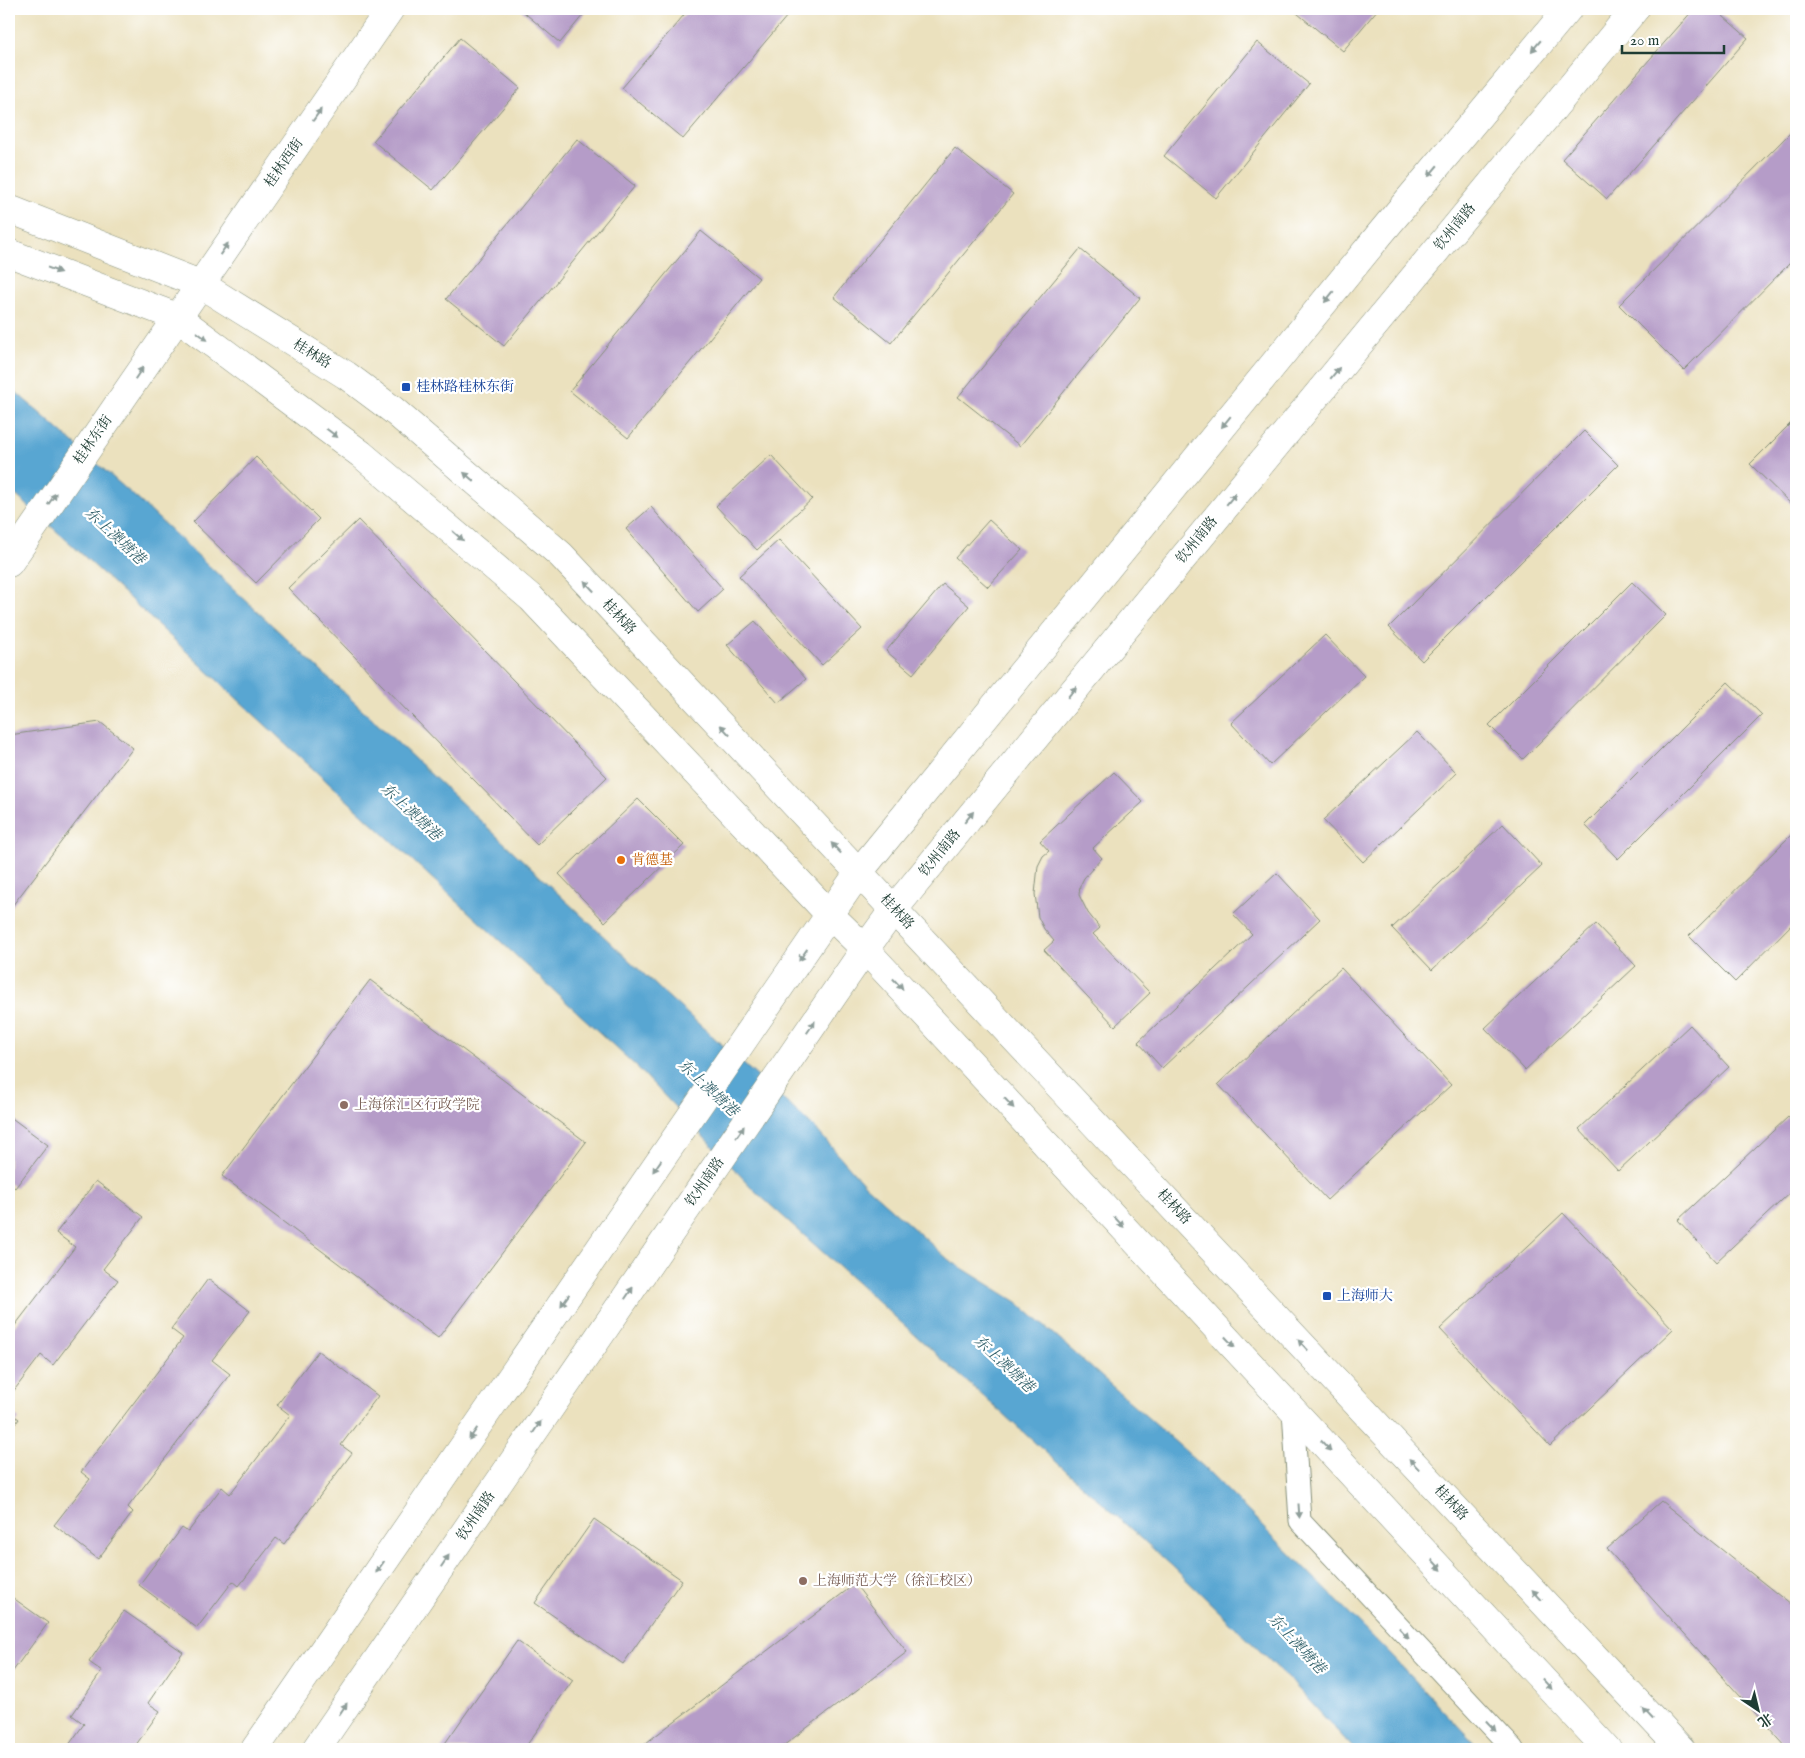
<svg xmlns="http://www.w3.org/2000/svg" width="1805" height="1758" font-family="'IM FELL English','Noto Serif SC',serif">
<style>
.water{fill:#59a6d2;stroke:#3c7283}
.building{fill:#b59cc8}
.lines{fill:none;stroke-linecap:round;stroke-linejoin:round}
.service-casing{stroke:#858f79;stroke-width:23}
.minor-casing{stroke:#858f79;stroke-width:29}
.tertiary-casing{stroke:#858f79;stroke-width:29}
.secondary-casing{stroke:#858f79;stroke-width:29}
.service{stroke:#fff;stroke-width:21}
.minor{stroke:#fff;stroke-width:28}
.tertiary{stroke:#fff;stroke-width:28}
.secondary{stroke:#fff;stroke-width:28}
.oneway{fill:#8f9e9a}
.transit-dot{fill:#1a4fb4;stroke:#fff;stroke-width:2}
.food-dot{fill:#e8710a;stroke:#fff;stroke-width:2}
.education-dot{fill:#8d6e63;stroke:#fff;stroke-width:2}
.labels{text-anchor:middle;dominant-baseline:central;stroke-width:4.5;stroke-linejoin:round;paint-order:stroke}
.street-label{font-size:14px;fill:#1f3d34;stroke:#fff}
.transit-label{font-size:14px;fill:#164399;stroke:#fff;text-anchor:start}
.food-label{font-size:14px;fill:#c56008;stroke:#fff;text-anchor:start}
.education-label{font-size:14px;fill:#785e54;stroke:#fff;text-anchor:start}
.water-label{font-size:15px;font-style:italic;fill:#33626b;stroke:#fff}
</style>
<rect width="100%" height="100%" fill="#fff"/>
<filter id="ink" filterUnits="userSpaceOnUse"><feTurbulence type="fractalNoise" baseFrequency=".02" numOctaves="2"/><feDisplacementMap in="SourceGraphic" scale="10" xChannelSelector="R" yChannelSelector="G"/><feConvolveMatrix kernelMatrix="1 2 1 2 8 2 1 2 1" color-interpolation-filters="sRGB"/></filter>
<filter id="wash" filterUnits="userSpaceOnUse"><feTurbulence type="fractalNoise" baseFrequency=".0096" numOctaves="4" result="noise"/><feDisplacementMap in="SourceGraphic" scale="20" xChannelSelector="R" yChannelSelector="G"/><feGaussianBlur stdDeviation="1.12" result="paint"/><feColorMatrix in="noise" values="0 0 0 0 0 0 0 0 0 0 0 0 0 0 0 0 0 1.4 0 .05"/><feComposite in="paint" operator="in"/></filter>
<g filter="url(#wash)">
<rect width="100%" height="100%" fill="#ebe1be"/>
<path class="water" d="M9 386 142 503 663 992 815 1128 865 1185 949 1260 1017 1302 1206 1469 1388 1652 1480 1749H1354L1290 1680 1171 1565 757 1193 638 1068 261 721 71 544 9 489Z"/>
<g id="blocks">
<g class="building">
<path d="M520 9H588L560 43Z"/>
<path d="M689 9H793L683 139 622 88Z"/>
<path d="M1292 9H1378L1343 51Z"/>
<path d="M1694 9H1715L1748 38 1607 199 1562 159Z"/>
<path d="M460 38 520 88 433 190 373 141Z"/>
<path d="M1257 42 1309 84 1216 198 1164 156Z"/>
<path d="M1796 127V257L1684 370 1619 305Z"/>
<path d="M577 139 635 186 504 346 446 299Z"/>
<path d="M955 148 1013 194 891 343 834 297Z"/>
<path d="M701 231 759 278 628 438 570 391Z"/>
<path d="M1080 249 1140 298 1020 446 958 397Z"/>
<path d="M1796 418V509L1750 464Z"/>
<path d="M1584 431 1618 465 1422 661 1389 627Z"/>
<path d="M771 455 812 499 757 550 716 506Z"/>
<path d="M256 457 319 519 256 583 193 522Z"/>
<path d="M651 507 723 589 698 612 626 529Z"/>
<path d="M358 520 607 777 537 845 288 588Z"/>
<path d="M989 520 1022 550 988 587 955 558Z"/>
<path d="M779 540 862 629 822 665 739 576Z"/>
<path d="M1632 582 1666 615 1523 759 1489 725Z"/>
<path d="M943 584 969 606 913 674 886 651Z"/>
<path d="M755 621 806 679 778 703 727 645Z"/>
<path d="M1325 635 1364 676 1270 765 1231 723Z"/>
<path d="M1728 682 1762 715 1618 859 1585 825Z"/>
<path d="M100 722 133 748 9 910V735Z"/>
<path d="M1417 732 1457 773 1363 862 1323 820Z"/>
<path d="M1114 772 1143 802 1093 848 1102 858 1084 878 1080 886 1079 895 1088 913 1100 928 1093 934 1150 993 1115 1026 1044 950 1054 941 1044 929 1038 917 1035 894 1038 866 1043 856 1049 851 1040 841Z"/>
<path d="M638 799 684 845 605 922 559 874Z"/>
<path d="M1503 824 1542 866 1432 970 1392 928Z"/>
<path d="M1796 830V920L1735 982 1689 936Z"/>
<path d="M1277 873 1320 919 1162 1068 1138 1042 1252 934 1233 914Z"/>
<path d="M1596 924 1636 966 1525 1070 1485 1028Z"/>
<path d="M1341 968 1451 1085 1327 1200 1218 1084Z"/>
<path d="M370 980 586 1142 438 1338 222 1176Z"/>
<path d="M1690 1025 1729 1067 1618 1171 1579 1129Z"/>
<path d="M9 1116 48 1145 15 1188 9 1183Z"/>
<path d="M1788 1117 1796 1125V1187L1716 1262 1678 1220Z"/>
<path d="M96 1181 143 1217 103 1269 118 1280 53 1365 41 1355 9 1397V1331L10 1332 75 1247 56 1233Z"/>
<path d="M1563 1213 1673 1329 1550 1446 1440 1329Z"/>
<path d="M208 1279 250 1311 212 1360 230 1374 128 1507 133 1512 98 1559 54 1525 90 1479 81 1472 183 1338 171 1329Z"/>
<path d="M318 1351 378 1396 341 1445 352 1453 284 1544 276 1538 239 1586 233 1581 197 1628 139 1585 182 1528 188 1532 222 1487 230 1494 290 1415 277 1405Z"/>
<path d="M9 1412 19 1419 9 1433Z"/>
<path d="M1661 1501 1796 1609V1749H1788L1607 1549Z"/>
<path d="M594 1519 682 1580 623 1664 535 1603Z"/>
<path d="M855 1584 907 1652 779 1749H638Z"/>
<path d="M9 1595 48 1623 13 1671 9 1668Z"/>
<path d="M124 1611 183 1652 148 1703 160 1711 133 1749H66L84 1724 72 1715 102 1671 89 1662Z"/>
<path d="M517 1641 573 1680 524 1749H441Z"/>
</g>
</g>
</g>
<g filter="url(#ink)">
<use href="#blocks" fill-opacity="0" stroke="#858f79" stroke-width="1"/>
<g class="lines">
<g class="service-casing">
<path id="service" d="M1293 1410 1300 1521 1513 1749"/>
</g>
<g class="minor-casing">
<path id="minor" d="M9 563 390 9"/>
</g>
<g class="tertiary-casing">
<g id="tertiary">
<path d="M255 1749 859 872 1380 234 1568 9"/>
<path d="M316 1749 865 949 894 909 1635 9"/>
</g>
</g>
<g class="secondary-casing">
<g id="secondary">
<path d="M9 209 200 284 346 375 393 410 561 555 1681 1749"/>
<path d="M9 253 177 317 361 454 531 598 830 915 865 949 1607 1749"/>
</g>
</g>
<use href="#service" class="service"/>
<use href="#minor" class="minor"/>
<use href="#tertiary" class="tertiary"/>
<use href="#secondary" class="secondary"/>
</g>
<defs><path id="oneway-solid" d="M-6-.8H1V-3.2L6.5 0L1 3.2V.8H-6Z" transform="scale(1.25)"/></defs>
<g class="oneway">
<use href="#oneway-solid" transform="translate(1536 46) rotate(130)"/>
<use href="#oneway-solid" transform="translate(317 115) rotate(-55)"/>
<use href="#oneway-solid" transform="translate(1433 171) rotate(130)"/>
<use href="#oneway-solid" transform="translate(224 249) rotate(-55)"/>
<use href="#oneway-solid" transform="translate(54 270) rotate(21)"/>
<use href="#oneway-solid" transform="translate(1329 297) rotate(129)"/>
<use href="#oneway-solid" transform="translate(202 336) rotate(37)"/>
<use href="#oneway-solid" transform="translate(139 373) rotate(-56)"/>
<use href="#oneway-solid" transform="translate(1335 373) rotate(-51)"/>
<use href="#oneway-solid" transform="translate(1226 422) rotate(129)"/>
<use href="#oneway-solid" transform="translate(332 433) rotate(37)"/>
<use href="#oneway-solid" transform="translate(469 477) rotate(-139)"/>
<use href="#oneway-solid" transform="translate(52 499) rotate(-55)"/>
<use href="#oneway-solid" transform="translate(1231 499) rotate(-51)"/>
<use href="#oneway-solid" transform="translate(458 536) rotate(41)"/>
<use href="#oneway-solid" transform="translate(589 586) rotate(-133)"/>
<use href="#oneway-solid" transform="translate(1072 692) rotate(-51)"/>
<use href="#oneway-solid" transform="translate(725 730) rotate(-133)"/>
<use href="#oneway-solid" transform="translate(969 817) rotate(-51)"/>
<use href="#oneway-solid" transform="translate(836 848) rotate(-133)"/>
<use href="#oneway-solid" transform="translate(803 955) rotate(125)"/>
<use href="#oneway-solid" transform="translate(898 984) rotate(47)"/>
<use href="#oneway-solid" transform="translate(811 1027) rotate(-56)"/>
<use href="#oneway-solid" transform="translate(1009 1103) rotate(47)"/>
<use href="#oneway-solid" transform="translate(740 1132) rotate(-55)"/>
<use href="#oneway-solid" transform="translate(657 1166) rotate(125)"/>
<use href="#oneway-solid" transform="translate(1119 1222) rotate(47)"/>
<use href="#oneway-solid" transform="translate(629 1293) rotate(-56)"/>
<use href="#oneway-solid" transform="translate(565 1300) rotate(125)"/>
<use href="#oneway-solid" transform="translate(1230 1342) rotate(47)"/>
<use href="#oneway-solid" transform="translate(1303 1345) rotate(-133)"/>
<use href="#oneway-solid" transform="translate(537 1427) rotate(-56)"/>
<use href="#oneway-solid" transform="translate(473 1434) rotate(125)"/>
<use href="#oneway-solid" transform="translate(1326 1446) rotate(47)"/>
<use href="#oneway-solid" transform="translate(1414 1464) rotate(-133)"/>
<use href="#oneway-solid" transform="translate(1299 1511) rotate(86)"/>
<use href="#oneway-solid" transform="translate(445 1561) rotate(-56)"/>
<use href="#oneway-solid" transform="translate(1437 1565) rotate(47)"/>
<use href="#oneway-solid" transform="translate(380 1567) rotate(125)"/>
<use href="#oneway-solid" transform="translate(1537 1595) rotate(-133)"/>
<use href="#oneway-solid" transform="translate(1404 1633) rotate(47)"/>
<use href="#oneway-solid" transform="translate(1547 1684) rotate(47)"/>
<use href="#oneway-solid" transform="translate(343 1709) rotate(-56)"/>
<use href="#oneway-solid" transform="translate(1648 1714) rotate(-133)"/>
<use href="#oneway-solid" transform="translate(1491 1726) rotate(47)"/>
</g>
</g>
<g class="transit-dot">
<rect x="401" y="382" width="10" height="10" rx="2.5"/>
<rect x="1322" y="1291" width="10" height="10" rx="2.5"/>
</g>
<circle class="food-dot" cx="621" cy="860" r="5"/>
<g class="education-dot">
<circle cx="344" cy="1105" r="5"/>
<circle cx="803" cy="1581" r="5"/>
</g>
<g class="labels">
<g class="street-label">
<text transform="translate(284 163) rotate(-55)">桂林西街</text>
<text transform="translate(1455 227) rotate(-51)">钦州南路</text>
<text transform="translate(312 354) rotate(32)">桂林路</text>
<text transform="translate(93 440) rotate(-55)">桂林东街</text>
<text transform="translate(1197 540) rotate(-51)">钦州南路</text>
<text transform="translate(619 617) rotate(47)">桂林路</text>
<text transform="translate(940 853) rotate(-51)">钦州南路</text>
<text transform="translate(897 912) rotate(47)">桂林路</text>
<text transform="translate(705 1182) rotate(-55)">钦州南路</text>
<text transform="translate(1174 1207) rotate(47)">桂林路</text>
<text transform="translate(1451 1503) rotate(47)">桂林路</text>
<text transform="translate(476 1516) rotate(-56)">钦州南路</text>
</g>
<g class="transit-label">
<text x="416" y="387">桂林路桂林东街</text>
<text x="1337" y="1296">上海师大</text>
</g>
<g class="food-label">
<text x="631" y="860">肯德基</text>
</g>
<g class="education-label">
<text x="354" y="1105">上海徐汇区行政学院</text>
<text x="813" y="1581">上海师范大学（徐汇校区）</text>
</g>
<g class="water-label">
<text transform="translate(115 536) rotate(43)">东上澳塘港</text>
<text transform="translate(411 812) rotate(43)">东上澳塘港</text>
<text transform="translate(708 1088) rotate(43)">东上澳塘港</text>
<text transform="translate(1004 1364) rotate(43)">东上澳塘港</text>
<text transform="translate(1297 1644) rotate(47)">东上澳塘港</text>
</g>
</g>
<rect width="1805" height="1758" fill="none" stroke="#fff" stroke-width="30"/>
<g transform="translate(1758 1710) rotate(145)" stroke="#ffffff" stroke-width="4" paint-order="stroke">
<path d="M0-4L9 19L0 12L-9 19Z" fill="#1f3d34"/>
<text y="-8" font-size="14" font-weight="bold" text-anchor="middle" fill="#1f3d34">北</text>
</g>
<path d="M1622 45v8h102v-8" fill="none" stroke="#1f3d34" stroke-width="2.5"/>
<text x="1630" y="45" font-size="15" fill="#1f3d34" stroke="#ffffff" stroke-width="4" paint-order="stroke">20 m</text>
</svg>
